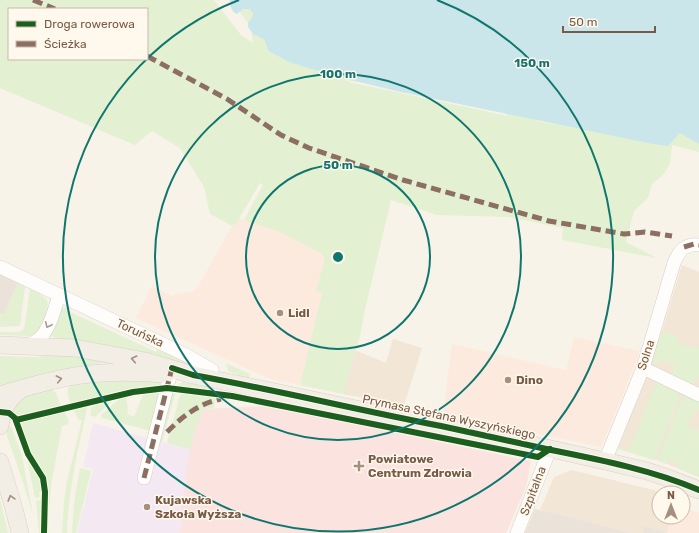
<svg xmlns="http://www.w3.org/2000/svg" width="699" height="533" font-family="Rubik,sans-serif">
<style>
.residential{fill:#f2e6d6}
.commercial{fill:#fceadf}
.industrial{fill:#ebe3da}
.education{fill:#f4e9f3}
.medical{fill:#fbe3e0}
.green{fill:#e3f0d2;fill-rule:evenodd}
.water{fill:#cae6ea}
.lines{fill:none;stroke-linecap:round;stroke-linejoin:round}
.minor-casing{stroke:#d6cfc6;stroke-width:14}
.major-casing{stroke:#dad0c8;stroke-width:18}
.minor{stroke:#fefdfc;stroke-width:13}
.major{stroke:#f3eee5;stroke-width:17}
.quiet{stroke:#8d6e63;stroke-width:5;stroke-dasharray:10 5;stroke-linecap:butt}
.cycleway-casing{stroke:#fff8ec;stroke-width:8}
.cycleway{stroke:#1b5e20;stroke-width:6}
.oneway{stroke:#ae9b8f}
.oneway2{stroke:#a48e7e}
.ring{fill:none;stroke:#0f766e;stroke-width:2}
.poi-dot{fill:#a59080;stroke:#fff8ec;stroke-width:1.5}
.labels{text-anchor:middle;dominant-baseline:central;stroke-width:3;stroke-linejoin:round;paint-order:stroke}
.poi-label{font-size:12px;font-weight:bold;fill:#795a47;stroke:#fff8ec;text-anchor:start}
.street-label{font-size:12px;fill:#795a47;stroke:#fff8ec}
.centre{fill:#0f766e;stroke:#fff8ec;stroke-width:2}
.ring-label{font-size:12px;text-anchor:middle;font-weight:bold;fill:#0f766e;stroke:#fff8ec;stroke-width:3;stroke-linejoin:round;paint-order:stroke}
</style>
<rect width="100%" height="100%" fill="#f8f3e9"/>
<g class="residential">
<path d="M682 265 699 272V477L657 460 618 449 662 331Z"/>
<path d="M393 339 422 348 404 405 343 394 355 350 386 363Z"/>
<path d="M572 470 666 493H659V517H672L667 533 645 527 643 533H631L540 510 554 477Z"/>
</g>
<g class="commercial">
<path d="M239 218 282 233 320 253 325 258 317 291 322 292 300 385 270 379 136 318 152 286 173 296 177 294 194 291 201 281 232 226 236 224Z"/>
<path d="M574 337 640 351 624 392 601 447 443 414 452 344 566 370Z"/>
<path d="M683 506 699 513V533H667L672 517H683Z"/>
</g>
<g class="industrial">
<path d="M0 274 18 283 4 315 0 313Z"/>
<path d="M535 509 557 514 631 533H525Z"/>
<path d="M644 526 667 533H643Z"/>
</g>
<path class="education" d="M93 423 191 450 186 472V482L181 504 185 513 179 533H77L93 469 83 467Z"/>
<path class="medical" d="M267 406 531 461 526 487 506 533H179L185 513 182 509 181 504 186 482V472L193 436 203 409Z"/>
<g class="green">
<path d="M0 0H214L241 35 253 43 251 27 231 0H699V152L672 145 670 164 663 175 652 184 648 198 634 211 626 242 657 258 562 240 563 228 508 217 437 215 391 200 364 314 361 332 343 394 300 385 322 293 316 291 325 258 320 253 282 233 244 220 263 185 260 183 236 224 232 226 210 214 204 187 180 148 152 131 135 145 0 88ZM9 9H147V59H9ZM346 80 501 106 508 116 349 82ZM540 117 601 132 537 121Z"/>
<path d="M18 283 25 286 20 326 0 327V313L4 315Z"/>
<path d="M30 289C35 291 42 294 46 299 51 305 45 323 41 329 39 332 35 334 33 336L0 335V332H19L24 329Z"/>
<path d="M69 307 68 311 156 352 159 346 188 362V364L184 365 49 336 59 309 62 308Z"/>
<path d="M662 331 678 336 676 342 689 347 691 345 699 348V376L689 386 670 377 675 365 660 359 655 366 652 358Z"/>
<path d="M63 354 116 362C75 365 38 376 0 387V356L36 357Z"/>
<path d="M226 363 250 374 249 379 228 371Z"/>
<path d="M125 378 159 382 161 386 133 389 71 403C68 396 65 390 72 384Z"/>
<path d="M183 382 211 388 214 390 176 386Z"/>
<path d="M656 382 678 392 679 398 654 460 618 449V447L629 450Z"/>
<path d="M51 389 56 393 61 405 17 417 10 412 20 399 28 395Z"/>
<path d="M162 391 151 431 102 418 101 415 122 397 126 396 128 410 127 414 134 417 144 392Z"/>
<path d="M172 391 175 394 162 442 159 441Z"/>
<path d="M182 393 216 396 214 408 203 409 193 436 191 450 167 443 180 395Z"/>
<path d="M686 396 699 402V411L695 410 688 426 699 431V477L678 468 677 463 669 460 667 464 657 460 681 399Z"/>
<path d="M114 399 95 417 90 415 93 403Z"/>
<path d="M88 405C85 415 84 425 81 435 74 468 68 500 67 533H62L64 502 67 481 82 420H79L73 409Z"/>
<path d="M64 411 69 422 68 424 62 426 51 486 47 533H45L47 492 46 482 42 473 30 454 19 422Z"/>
<path d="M6 424 10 426 12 429 22 456 33 515 23 482 7 436Z"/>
<path d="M26 455C35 469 44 479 44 496L42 491 39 492 40 497 35 498Z"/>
<path d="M80 468 91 471 76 533H72L74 503Z"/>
<path d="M0 499 8 533H0Z"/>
<path d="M43 500 42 533H39L36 502V501Z"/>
</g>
<path class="water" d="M230 0H699V144L680 133 668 146 653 144 396 91 335 76 289 62 269 51 264 39 253 34 248 27V23L253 16V13L250 9H243L237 14C231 11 230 6 230 0Z"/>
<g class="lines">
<g class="minor-casing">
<g id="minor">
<path d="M0 267 186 355 212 370V378"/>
<path d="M26 346C32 343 38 341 42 336 51 325 55 308 59 295"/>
<path d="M643 368 699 395"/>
<path d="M605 461 643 368 674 263C679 251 685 243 699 245"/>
<path d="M144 478 172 368"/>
<path d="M517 533 550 449"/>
</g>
</g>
<g class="major-casing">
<g id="major">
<path d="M0 345 75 348 145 361 193 375 351 408 493 436 605 461 647 471 665 477 699 490"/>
<path d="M0 395C33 385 67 375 102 373 124 371 145 373 167 374"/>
<path d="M0 426C2 410 8 399 21 389"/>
<path d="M0 462 14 509 20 533"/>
</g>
</g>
<use href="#minor" class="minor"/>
<use href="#major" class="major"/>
<g class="quiet">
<path d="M33 0 55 9"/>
<path d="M147 56 227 99 281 135 309 148 403 180 549 221 624 234 645 232 672 236"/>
<path d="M684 247 694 244 699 245"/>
<path d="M167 432C183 416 198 404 221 399"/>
<path d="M144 478 172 368"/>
</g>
<g class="cycleway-casing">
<g id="cycleway">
<path d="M172 368 193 375C276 390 358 410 441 426 478 434 514 442 551 450 601 460 652 470 699 490"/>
<path d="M0 412 9 413 15 418 28 454 43 478 45 492 44 533"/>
<path d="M16 420 133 392 167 388 232 396 538 457 550 449"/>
</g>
</g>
<use href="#cycleway" class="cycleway"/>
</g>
<defs><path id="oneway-chevron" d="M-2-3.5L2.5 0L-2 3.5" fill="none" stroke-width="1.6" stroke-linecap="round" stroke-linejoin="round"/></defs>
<use class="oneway" href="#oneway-chevron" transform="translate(48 325) rotate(115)"/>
<g class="oneway2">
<use href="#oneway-chevron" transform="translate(134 359) rotate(-168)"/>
<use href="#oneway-chevron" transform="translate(59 379) rotate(-11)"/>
<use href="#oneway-chevron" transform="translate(11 498) rotate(-106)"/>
</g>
<g class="ring">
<circle cx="338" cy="257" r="92"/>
<circle cx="338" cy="257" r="183"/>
<path d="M437 0A275 275 0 1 1 239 0"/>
</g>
<g class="poi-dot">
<circle cx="280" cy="313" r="4"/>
<circle cx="508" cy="380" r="4"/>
<path d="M357 460h4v4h4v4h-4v4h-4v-4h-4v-4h4z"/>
<circle cx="147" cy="507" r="4"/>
</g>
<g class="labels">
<g class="poi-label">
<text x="288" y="313">Lidl</text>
<text x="516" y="380">Dino</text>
<text x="368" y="459">Powiatowe<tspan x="368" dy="14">Centrum Zdrowia</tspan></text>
<text x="155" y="500">Kujawska<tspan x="155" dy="14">Szkoła Wyższa</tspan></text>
</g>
<g class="street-label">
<text transform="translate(140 333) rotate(25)">Toruńska</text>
<text transform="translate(646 355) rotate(-72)">Solna</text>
<text transform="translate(449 417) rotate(12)">Prymasa Stefana Wyszyńskiego</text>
<text transform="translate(533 491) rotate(-69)">Szpitalna</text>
</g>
</g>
<circle cx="338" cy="257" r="6" class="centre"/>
<g class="ring-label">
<text x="532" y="67">150 m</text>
<text x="338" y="78">100 m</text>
<text x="338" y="169">50 m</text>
</g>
<rect x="8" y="8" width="140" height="52" fill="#fff8ec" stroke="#c9b9aa"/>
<rect x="16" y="21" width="20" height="6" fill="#1b5e20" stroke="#c9b9aa"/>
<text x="44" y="28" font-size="12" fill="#795a47">Droga rowerowa</text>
<rect x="16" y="41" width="20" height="6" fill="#8d6e63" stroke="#c9b9aa"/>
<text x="44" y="48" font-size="12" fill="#795a47">Ścieżka</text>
<g transform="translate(671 505)"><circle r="19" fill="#fff8ec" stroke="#c9b9aa"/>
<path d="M0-3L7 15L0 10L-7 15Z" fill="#a59080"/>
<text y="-6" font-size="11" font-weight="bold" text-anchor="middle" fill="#795a47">N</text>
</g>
<path d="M563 26v6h92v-6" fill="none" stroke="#795a47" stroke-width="2"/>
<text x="569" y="26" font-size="12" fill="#795a47" stroke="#fff8ec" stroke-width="3" paint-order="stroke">50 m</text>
</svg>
